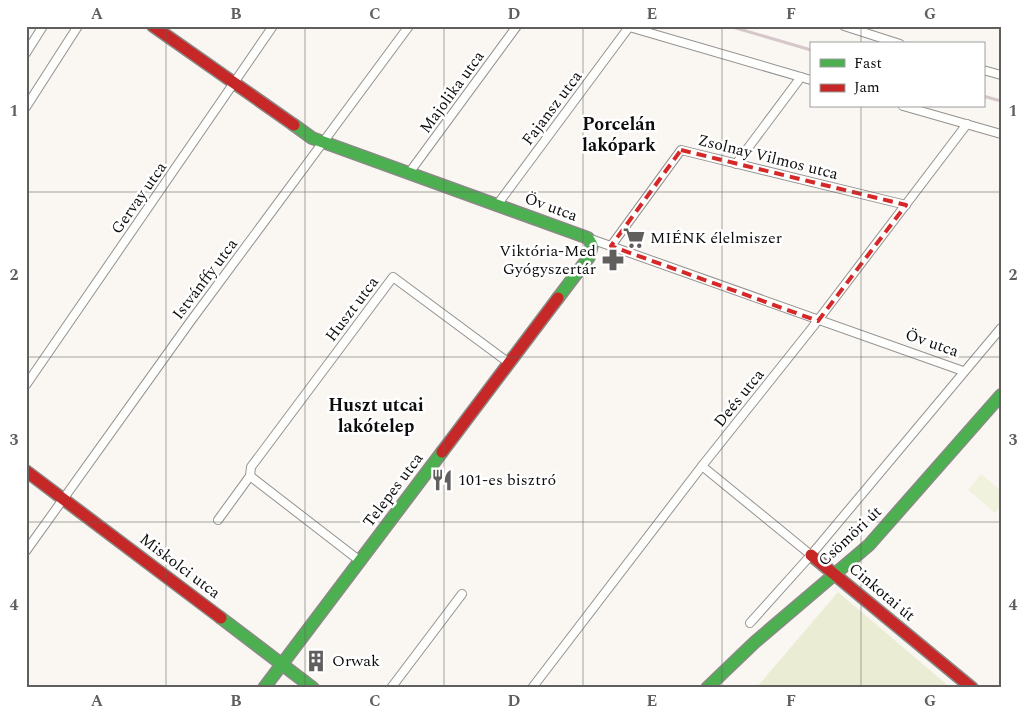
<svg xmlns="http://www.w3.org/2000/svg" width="1027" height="714" font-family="Spectral,serif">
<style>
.green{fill:#eaedd4}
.pitch{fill:#f1f2dd}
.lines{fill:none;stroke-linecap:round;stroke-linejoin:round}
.street-casing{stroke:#949290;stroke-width:10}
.fast-casing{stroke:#8a8987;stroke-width:14}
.jam-casing{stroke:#8a8987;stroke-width:14}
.street{stroke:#fefefd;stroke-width:8}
.fast{stroke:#4caf50;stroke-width:11}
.jam{stroke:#c62828;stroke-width:11}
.rail{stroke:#d5c7ca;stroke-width:3}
.marked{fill:none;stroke:#d62828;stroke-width:4;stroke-dasharray:10 6;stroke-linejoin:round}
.grid{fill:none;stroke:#605f5d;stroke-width:1;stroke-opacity:0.55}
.labels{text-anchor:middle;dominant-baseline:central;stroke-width:5;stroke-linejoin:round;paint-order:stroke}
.street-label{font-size:16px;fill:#0d0d0d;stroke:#fff}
.poi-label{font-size:16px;fill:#0d0d0d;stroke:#fff;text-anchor:start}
.neighbourhood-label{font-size:18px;font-weight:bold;fill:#0d0d0d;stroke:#fff}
.neatline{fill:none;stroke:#605f5d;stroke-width:2}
.grid-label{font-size:16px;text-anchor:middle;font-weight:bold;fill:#605f5d}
</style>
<rect width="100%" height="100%" fill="#faf7f2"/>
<path class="green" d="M838 592 951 688H756Z"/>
<path class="pitch" d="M981 474 1001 491V507L995 513 968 490Z"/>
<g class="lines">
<g class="street-casing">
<g id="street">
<path d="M626 26 811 80"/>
<path d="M844 26 900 44"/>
<path d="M26 53 43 26"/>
<path d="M983 70 1001 75"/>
<path d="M903 106 1001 134"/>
<path d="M26 107 78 26"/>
<path d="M736 164 801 77"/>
<path d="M409 173 517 26"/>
<path d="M497 205 629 27"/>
<path d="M588 238 963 371"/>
<path d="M611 246 681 150 906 205"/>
<path d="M26 385 273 26"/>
<path d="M702 466 811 555"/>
<path d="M250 476 360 561"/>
<path d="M218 520 250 476 251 467 393 277 509 363"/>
<path d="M26 551 190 322 409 26"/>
<path d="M750 623 811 555 1001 328"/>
<path d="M391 688 462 594"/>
<path d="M532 688 702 466 812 328 967 124"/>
</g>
</g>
<g class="fast-casing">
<g id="fast">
<path d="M294 125 312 138 588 238 592 245 589 257 558 298"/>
<path d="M221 618 313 688"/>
<path d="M264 688 442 452"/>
<path d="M707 688 755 642 869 545 1001 395"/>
</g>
</g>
<g class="jam-casing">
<g id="jam">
<path d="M153 26 294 125"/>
<path d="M442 452 558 298"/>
<path d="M26 471 221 618"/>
<path d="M811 555 972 688"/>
</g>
</g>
<use href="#street" class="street"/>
<use href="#fast" class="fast"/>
<use href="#jam" class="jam"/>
<g class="rail">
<path d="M729 26 811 50"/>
<path d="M983 96 1001 101"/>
</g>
</g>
<path class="marked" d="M681 150 906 205 818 321 611 246Z"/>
<path class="grid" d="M166 26V688M305 26V688M444 26V688M583 26V688M722 26V688M861 26V44M861 106V688M26 192H1001M26 357H1001M26 522H1001"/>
<defs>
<g id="supermarket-bare" transform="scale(1.725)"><path d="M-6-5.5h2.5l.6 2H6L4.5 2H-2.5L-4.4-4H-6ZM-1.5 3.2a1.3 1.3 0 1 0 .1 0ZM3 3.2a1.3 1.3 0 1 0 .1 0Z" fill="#605f5d" stroke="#fff" stroke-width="2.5" paint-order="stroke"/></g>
<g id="pharmacy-bare" transform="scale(1.725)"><path d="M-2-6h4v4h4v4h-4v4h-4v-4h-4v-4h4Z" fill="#605f5d" stroke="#fff" stroke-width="2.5" paint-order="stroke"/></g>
<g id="restaurant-bare" transform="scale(1.725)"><path d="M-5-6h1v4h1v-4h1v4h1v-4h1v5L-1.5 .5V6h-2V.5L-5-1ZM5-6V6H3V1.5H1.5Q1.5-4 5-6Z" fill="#605f5d" stroke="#fff" stroke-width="2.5" paint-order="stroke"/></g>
<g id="building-bare" transform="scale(1.725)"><path d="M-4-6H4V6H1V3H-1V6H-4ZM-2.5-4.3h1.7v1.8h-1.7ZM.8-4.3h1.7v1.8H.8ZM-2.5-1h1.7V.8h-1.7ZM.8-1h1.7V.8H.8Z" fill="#605f5d" stroke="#fff" stroke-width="2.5" paint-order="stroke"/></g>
</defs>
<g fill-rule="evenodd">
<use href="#supermarket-bare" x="634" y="238"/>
<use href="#pharmacy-bare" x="613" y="260"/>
<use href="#restaurant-bare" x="442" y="480"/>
<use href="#building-bare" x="316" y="661"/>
</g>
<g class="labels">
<g class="street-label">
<text transform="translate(452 92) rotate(-54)">Majolika utca</text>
<text transform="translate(552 108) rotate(-53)">Fajansz utca</text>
<text transform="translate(768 157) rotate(14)">Zsolnay Vilmos utca</text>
<text transform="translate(139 198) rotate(-55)">Gervay utca</text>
<text transform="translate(551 207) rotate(20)">Öv utca</text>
<text transform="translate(205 279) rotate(-53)">Istvánffy utca</text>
<text transform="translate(352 309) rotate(-53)">Huszt utca</text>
<text transform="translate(932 343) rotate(19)">Öv utca</text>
<text transform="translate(739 398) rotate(-51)">Deés utca</text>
<text transform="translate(393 490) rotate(-53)">Telepes utca</text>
<text transform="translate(850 536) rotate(-43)">Csömöri út</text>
<text transform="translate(180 566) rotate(37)">Miskolci utca</text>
<text transform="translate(882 592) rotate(40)">Cinkotai út</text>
</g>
<g class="poi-label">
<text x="650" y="238">MIÉNK élelmiszer</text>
<text x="596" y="251" text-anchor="end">Viktória-Med<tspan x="596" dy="18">Gyógyszertár</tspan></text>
<text x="458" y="480">101-es bisztró</text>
<text x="332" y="661">Orwak</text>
</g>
<g class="neighbourhood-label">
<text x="619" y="124">Porcelán<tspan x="619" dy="21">lakópark</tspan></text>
<text x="376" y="405">Huszt utcai<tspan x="376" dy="21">lakótelep</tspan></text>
</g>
</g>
<rect width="1027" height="714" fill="none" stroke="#ffffff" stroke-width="55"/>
<rect x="810" y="42" width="175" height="65" fill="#ffffff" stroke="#9e9e9e"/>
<rect x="820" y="59" width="25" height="8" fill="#4caf50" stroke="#9e9e9e"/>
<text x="854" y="68" font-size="15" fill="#0d0d0d">Fast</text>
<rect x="820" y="84" width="25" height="8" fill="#c62828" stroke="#9e9e9e"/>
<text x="854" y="92" font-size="15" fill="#0d0d0d">Jam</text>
<rect x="28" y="28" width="972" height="658" class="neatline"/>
<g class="grid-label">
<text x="97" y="19">A</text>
<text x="236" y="19">B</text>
<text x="375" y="19">C</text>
<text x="514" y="19">D</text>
<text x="652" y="19">E</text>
<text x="791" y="19">F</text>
<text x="930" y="19">G</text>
<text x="14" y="116">1</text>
<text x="1013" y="116">1</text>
<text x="14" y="280">2</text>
<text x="1013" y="280">2</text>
<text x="14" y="445">3</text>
<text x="1013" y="445">3</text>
<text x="14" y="610">4</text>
<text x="1013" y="610">4</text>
<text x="97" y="706">A</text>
<text x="236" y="706">B</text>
<text x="375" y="706">C</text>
<text x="514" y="706">D</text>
<text x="652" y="706">E</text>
<text x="791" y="706">F</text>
<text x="930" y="706">G</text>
</g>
</svg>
